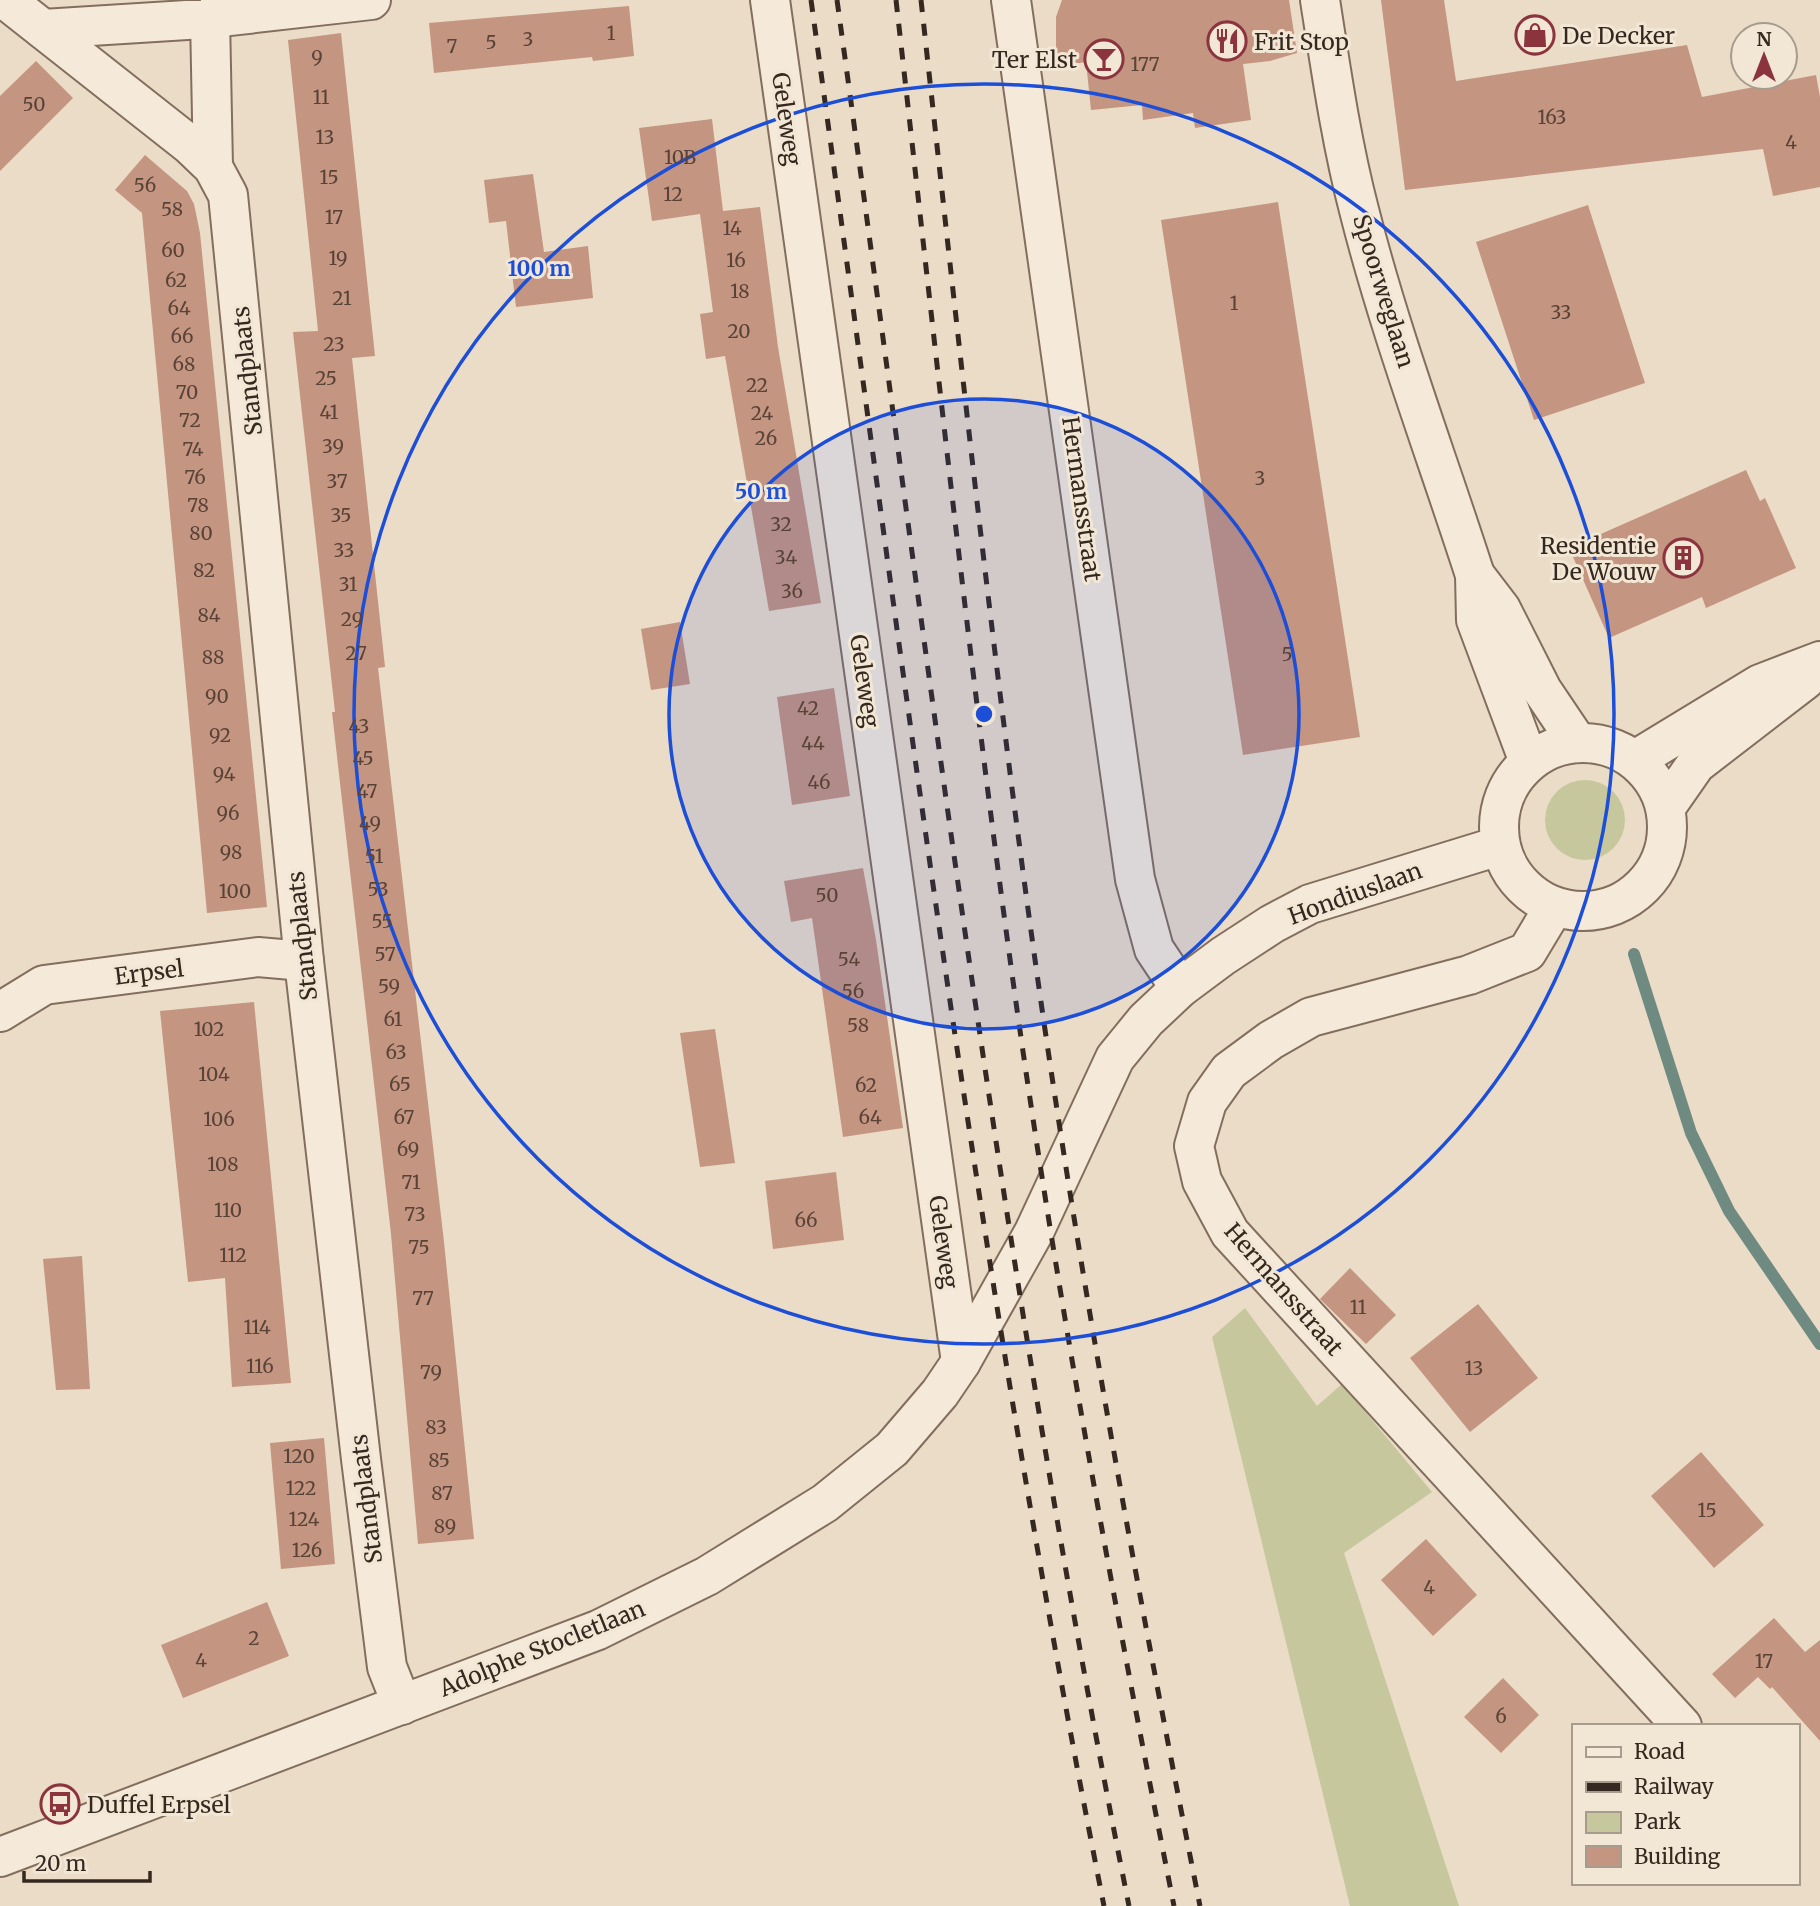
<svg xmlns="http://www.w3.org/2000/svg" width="1820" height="1906" font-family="Merriweather,serif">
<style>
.green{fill:#c6c79c}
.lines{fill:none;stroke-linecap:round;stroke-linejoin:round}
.stream{stroke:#6f8b81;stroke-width:12}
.building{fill:#c49580}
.minor-casing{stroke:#836e5e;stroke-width:42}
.tertiary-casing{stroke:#836e5e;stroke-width:42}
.minor{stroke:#f5ead9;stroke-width:38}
.tertiary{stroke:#f5ead9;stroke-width:38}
.rail{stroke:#352820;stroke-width:5;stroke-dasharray:12 12;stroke-linecap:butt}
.ring{fill:none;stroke:#1d4ed8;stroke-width:3.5}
.labels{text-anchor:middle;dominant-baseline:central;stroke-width:6;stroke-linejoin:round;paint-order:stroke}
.number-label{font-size:19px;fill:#594338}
.poi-label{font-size:23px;fill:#352820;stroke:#f2e7d5;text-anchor:start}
.street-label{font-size:23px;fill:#352820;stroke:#f2e7d5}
.centre{fill:#1d4ed8;stroke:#f2e7d5;stroke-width:3.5}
.ring-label{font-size:21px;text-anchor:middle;font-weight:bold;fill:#1d4ed8;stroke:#f2e7d5;stroke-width:6;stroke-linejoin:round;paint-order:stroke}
</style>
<rect width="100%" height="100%" fill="#eadcc7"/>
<g class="green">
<circle cx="1585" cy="820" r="40"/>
<path d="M1245 1308 1317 1406 1342 1384 1432 1492 1344 1553 1459 1906H1350L1212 1337Z"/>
</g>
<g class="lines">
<path class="stream" d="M1634 954 1691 1133 1729 1211 1820 1344"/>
</g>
<g class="building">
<path d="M1062 0H1289L1297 53 1270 61 1243 64 1251 120 1195 128 1193 113 1143 120 1142 105 1091 110 1086 62 1073 64 1072 54H1056V17Z"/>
<path d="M1381 0H1444L1456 81 1687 45 1702 97 1816 75 1820 97V187L1773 196 1763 149 1405 190Z"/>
<path d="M629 6 634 56 593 61 592 57 434 73 429 23Z"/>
<path d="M341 33 375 356 352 358 385 667 378 668 444 1242 474 1539 418 1544 391 1234 332 712H335L293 332 318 331 288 40Z"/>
<path d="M36 61 73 98 0 171V96Z"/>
<path d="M712 119 723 211 760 207 778 347 821 603 769 611 725 356 706 359 700 314 713 312 700 214 652 221 639 128Z"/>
<path d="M145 155 187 191 194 204 200 233 267 907 207 913 142 213 115 190Z"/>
<path d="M533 174 544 252 588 246 593 298 516 307 506 221 489 223 484 180Z"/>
<path d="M1278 202 1360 737 1243 755 1161 220Z"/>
<path d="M1588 205 1645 383 1534 420 1476 242Z"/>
<path d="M1746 470 1760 501 1765 498 1796 568 1706 608 1702 597 1609 638 1569 548Z"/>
<path d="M680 622 690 684 651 690 641 629Z"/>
<path d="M834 688 850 796 792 805 777 697Z"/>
<path d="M863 868 876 940 903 1128 843 1137 812 918 791 922 784 881Z"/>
<path d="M254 1002 291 1383 232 1387 225 1278 188 1282 160 1011Z"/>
<path d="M715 1029 735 1163 700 1167 680 1033Z"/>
<path d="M836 1172 844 1240 773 1249 765 1181Z"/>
<path d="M82 1256 90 1389 56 1390 43 1259Z"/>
<path d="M1350 1268 1396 1315 1366 1344 1320 1299Z"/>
<path d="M1478 1304 1538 1378 1470 1432 1410 1358Z"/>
<path d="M324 1438 335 1564 281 1569 270 1443Z"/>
<path d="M1701 1452 1764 1525 1714 1568 1651 1496Z"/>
<path d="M1426 1539 1477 1595 1433 1636 1381 1580Z"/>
<path d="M267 1602 289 1656 183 1698 161 1645Z"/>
<path d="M1774 1618 1805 1652 1820 1640V1741L1772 1687 1770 1689 1758 1677 1735 1698 1712 1674Z"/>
<path d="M1503 1678 1539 1715 1501 1753 1464 1717Z"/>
</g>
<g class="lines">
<g class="minor-casing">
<g id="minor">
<path d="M6 0 190 145 213 167 228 195 304 961 361 1459 387 1667 402 1705"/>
<path d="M770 0 961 1362"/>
<path d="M1011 0 1135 879 1154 949 1180 988"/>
<path d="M210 18 213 167"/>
<path d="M43 29 203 19 371 0"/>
<path d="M1554 907 1527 952 1469 975 1311 1017 1271 1040 1229 1071 1207 1102 1194 1146 1202 1181 1230 1233 1682 1726"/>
<path d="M0 1012 44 985 258 957 304 961"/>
</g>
</g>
<g class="tertiary-casing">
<g id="tertiary">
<path d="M1320 0C1331 70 1341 141 1359 210 1390 333 1436 454 1475 575L1476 620 1529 762"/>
<path d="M1475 575 1501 609 1542 690 1577 742"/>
<circle cx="1583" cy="827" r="84"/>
<path d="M1635 760 1760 684 1820 661"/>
<path d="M1666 807 1696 764 1805 680"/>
<path d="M0 1857 598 1630 707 1576 825 1503 892 1449 940 1393 961 1362 1034 1232 1115 1058 1146 1020 1180 988 1223 956 1272 924 1310 904 1499 846"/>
</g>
</g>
<use href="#minor" class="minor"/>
<use href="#tertiary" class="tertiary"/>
<g class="rail">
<path d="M811 0C899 637 978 1275 1104 1906"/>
<path d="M837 0C925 637 1002 1275 1129 1906"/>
<path d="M896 0C933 327 968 655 1013 981 1056 1291 1113 1599 1174 1906"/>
<path d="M921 0C957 327 992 655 1038 981 1082 1291 1139 1599 1200 1906"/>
</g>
</g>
<circle cx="984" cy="714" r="315" fill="#1d4ed8" fill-opacity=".12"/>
<g class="ring">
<circle cx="984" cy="714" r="315"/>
<circle cx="984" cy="714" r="630"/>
</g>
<defs>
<g id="shop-ring" transform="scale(2.0125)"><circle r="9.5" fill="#f2e7d5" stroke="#8c343e" stroke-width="1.5"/><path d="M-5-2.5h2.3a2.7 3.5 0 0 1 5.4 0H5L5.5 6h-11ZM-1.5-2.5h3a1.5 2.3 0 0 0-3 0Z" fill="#8c343e"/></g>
<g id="restaurant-ring" transform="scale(2.0125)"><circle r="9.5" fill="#f2e7d5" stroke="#8c343e" stroke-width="1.5"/><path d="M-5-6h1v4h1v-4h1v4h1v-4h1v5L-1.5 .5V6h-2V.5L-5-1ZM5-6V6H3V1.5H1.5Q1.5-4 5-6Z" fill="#8c343e"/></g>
<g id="bar-ring" transform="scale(2.0125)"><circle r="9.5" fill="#f2e7d5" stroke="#8c343e" stroke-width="1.5"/><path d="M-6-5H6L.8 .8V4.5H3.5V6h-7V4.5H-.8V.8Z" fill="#8c343e"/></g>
<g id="building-ring" transform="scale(2.0125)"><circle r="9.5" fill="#f2e7d5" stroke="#8c343e" stroke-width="1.5"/><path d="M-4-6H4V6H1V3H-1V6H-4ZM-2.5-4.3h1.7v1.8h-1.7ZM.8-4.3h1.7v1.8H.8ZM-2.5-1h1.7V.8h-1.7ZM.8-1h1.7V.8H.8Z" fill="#8c343e"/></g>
<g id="bus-ring" transform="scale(2.0125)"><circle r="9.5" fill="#f2e7d5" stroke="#8c343e" stroke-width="1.5"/><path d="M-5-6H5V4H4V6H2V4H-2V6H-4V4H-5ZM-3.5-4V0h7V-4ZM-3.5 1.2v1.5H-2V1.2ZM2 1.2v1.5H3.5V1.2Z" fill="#8c343e"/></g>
</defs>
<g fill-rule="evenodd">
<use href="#shop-ring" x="1535" y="35"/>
<use href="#restaurant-ring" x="1227" y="41"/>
<use href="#bar-ring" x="1104" y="59"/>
<use href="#building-ring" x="1683" y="558"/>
<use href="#bus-ring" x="60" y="1804"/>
</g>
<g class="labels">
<g class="number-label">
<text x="611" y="33">1</text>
<text x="528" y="39">3</text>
<text x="491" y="42">5</text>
<text x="452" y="46">7</text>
<text x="317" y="57">9</text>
<text x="1145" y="64">177</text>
<text x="321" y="97">11</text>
<text x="34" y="104">50</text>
<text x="1552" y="117">163</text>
<text x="325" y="137">13</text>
<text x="1791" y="142">4</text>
<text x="680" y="157">10B</text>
<text x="329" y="177">15</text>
<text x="145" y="185">56</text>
<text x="673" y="194">12</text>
<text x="172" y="209">58</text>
<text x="334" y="217">17</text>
<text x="732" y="228">14</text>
<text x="173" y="250">60</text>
<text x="338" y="258">19</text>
<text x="736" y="260">16</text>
<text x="176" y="280">62</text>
<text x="740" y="291">18</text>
<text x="342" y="298">21</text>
<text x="1234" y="303">1</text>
<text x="179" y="308">64</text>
<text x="1561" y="312">33</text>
<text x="739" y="331">20</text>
<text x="182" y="336">66</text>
<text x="334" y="344">23</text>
<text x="184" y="364">68</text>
<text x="326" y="378">25</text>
<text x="757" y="385">22</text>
<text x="187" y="392">70</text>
<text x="329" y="412">41</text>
<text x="762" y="413">24</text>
<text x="190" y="420">72</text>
<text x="766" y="438">26</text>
<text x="333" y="446">39</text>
<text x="193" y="449">74</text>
<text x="195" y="477">76</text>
<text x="1260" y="478">3</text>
<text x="337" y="481">37</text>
<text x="198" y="505">78</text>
<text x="341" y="515">35</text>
<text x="781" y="524">32</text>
<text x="201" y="533">80</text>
<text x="344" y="550">33</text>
<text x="786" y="557">34</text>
<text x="204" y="570">82</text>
<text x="348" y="584">31</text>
<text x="792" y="591">36</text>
<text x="209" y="615">84</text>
<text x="352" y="619">29</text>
<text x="356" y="653">27</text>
<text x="1287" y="654">5</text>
<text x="213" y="657">88</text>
<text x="217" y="696">90</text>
<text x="808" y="708">42</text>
<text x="359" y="726">43</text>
<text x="220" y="735">92</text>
<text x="813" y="743">44</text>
<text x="363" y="758">45</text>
<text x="224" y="774">94</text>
<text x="819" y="782">46</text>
<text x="367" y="791">47</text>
<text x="228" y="813">96</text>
<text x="370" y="823">49</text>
<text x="231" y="852">98</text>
<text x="374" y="856">51</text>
<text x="378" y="889">53</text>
<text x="235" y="891">100</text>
<text x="827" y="895">50</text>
<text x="382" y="921">55</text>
<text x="385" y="954">57</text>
<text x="849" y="959">54</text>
<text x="389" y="986">59</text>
<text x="853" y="991">56</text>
<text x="393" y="1019">61</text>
<text x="858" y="1025">58</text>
<text x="209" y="1029">102</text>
<text x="396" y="1052">63</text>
<text x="214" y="1074">104</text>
<text x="400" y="1084">65</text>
<text x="866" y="1085">62</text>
<text x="404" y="1117">67</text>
<text x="870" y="1117">64</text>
<text x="219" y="1119">106</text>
<text x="408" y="1149">69</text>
<text x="223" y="1164">108</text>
<text x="411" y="1182">71</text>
<text x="228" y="1210">110</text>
<text x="415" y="1214">73</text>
<text x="806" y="1220">66</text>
<text x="419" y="1247">75</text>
<text x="233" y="1255">112</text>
<text x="423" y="1298">77</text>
<text x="1358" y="1307">11</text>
<text x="257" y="1327">114</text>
<text x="260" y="1366">116</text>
<text x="1474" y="1368">13</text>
<text x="431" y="1372">79</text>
<text x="436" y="1427">83</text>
<text x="299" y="1456">120</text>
<text x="439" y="1460">85</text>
<text x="301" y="1488">122</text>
<text x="442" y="1493">87</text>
<text x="1707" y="1510">15</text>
<text x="304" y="1519">124</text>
<text x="445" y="1526">89</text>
<text x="307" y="1550">126</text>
<text x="1429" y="1587">4</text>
<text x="254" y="1638">2</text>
<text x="201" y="1660">4</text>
<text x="1764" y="1661">17</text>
<text x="1501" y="1716">6</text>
</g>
<g class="poi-label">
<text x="1562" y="35">De Decker</text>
<text x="1254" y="41">Frit Stop</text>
<text x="1077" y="59" text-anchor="end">Ter Elst</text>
<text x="1656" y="545" text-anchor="end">Residentie<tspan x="1656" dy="26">De Wouw</tspan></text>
<text x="87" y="1804">Duffel Erpsel</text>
</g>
<g class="street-label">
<text transform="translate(787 119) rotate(82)">Geleweg</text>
<text transform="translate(1384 291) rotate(73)">Spoorweglaan</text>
<text transform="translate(247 371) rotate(-96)">Standplaats</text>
<text transform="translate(1082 499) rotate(82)">Hermansstraat</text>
<text transform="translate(865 681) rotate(82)">Geleweg</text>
<text transform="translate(1355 893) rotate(-20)">Hondiuslaan</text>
<text transform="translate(302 936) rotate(-96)">Standplaats</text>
<text transform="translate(149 972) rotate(-7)">Erpsel</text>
<text transform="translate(944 1242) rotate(82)">Geleweg</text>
<text transform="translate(1284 1289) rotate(49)">Hermansstraat</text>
<text transform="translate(366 1499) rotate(-97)">Standplaats</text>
<text transform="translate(542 1648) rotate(-22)">Adolphe Stocletlaan</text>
</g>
</g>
<circle cx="984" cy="714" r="10" class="centre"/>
<g class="ring-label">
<text x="539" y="276">100 m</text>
<text x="761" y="499">50 m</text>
</g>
<rect x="1572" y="1724" width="228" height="161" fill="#f2e7d5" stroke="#a69b8d" stroke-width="2"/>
<rect x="1586" y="1747" width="35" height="10" fill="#f5ead9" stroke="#a69b8d" stroke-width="2"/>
<text x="1634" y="1759" font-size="21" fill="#352820">Road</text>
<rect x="1586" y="1782" width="35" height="10" fill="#352820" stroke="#a69b8d" stroke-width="2"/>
<text x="1634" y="1794" font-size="21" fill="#352820">Railway</text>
<rect x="1586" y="1812" width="35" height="21" fill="#c6c79c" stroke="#a69b8d" stroke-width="2"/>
<text x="1634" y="1829" font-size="21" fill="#352820">Park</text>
<rect x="1586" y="1846" width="35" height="21" fill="#c49580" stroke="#a69b8d" stroke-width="2"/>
<text x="1634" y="1864" font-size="21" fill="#352820">Building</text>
<g transform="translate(1764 56)"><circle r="33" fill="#f2e7d5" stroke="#a69b8d" stroke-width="2"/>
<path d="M0-5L12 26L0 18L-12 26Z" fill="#8c343e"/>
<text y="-10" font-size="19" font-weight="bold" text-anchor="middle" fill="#352820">N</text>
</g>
<path d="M24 1871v10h126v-10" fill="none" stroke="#352820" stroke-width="3.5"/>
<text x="35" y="1871" font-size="21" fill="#352820" stroke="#f2e7d5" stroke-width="5" paint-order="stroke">20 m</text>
</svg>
